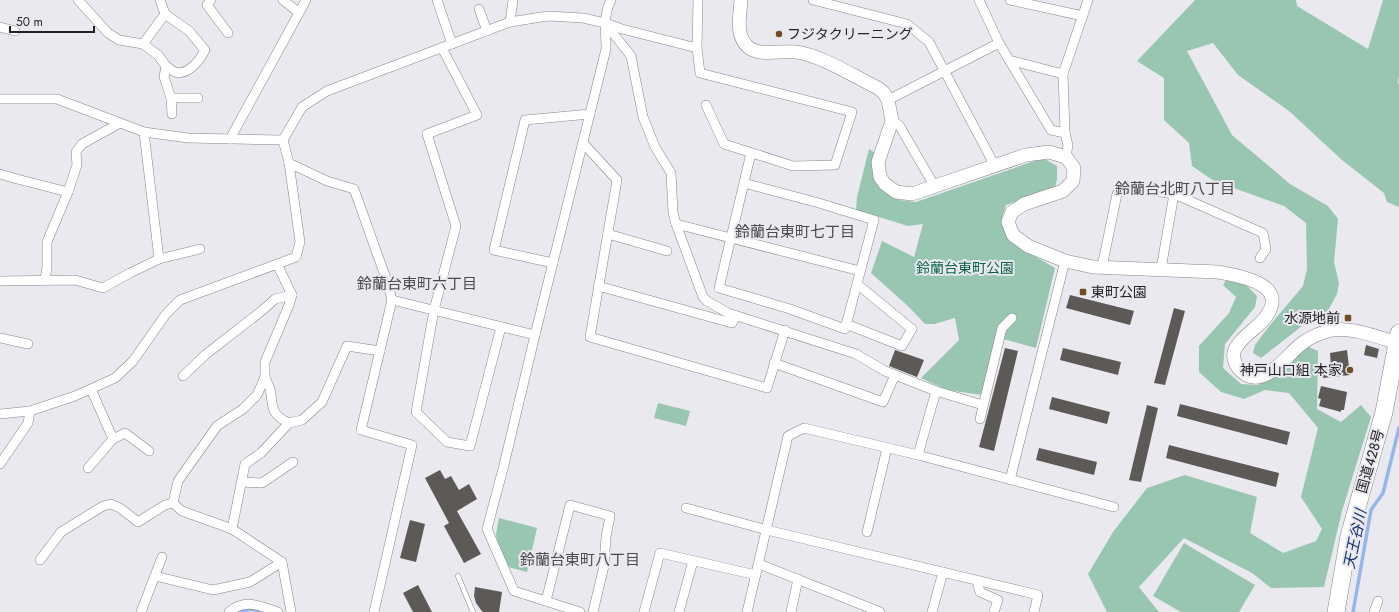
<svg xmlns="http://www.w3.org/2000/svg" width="1399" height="612" font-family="Jost,'Noto Sans JP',sans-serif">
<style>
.green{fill:#99c6b1}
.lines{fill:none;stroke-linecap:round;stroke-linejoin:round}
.stream{stroke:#96b6eb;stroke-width:3.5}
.building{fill:#5d5956}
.lane-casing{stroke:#86868b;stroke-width:5.5}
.street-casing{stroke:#86868b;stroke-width:10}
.secondary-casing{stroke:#86868b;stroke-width:14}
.highway-casing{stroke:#86868b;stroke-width:18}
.lane{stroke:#fff;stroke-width:4.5}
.street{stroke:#fff;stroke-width:9}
.secondary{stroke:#fff;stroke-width:13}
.highway{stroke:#fff;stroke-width:17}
.poi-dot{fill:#714d27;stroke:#eae9ef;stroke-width:1.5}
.labels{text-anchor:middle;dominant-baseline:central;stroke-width:4;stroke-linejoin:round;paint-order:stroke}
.poi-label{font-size:14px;fill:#222224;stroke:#eae9ef;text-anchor:start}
.park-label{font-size:14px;fill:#096346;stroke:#eae9ef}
.street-label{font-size:14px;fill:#222224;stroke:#eae9ef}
.neighbourhood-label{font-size:15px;fill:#4b4b4f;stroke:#eae9ef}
.water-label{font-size:15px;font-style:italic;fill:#0f326f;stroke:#eae9ef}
</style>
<rect width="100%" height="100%" fill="#eae9ef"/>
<g class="green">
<path d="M1195 0H1296L1297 6 1368 49 1383 0H1399V75L1398 83 1399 84V207L1387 202 1384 193 1342 160 1289 111 1238 75 1213 43 1187 51 1232 135 1290 184 1328 206 1338 219 1334 262 1339 283 1337 294 1325 316 1302 326 1261 358 1253 353 1255 345 1270 325 1303 286 1307 269 1306 223 1284 206 1214 181 1192 166 1189 143 1164 120V78L1137 61Z"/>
<path d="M869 149 875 153 874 175 884 191 899 200 916 202 1043 158 1057 166V179L1055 188 1006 205 1002 219 1009 241 1055 268 1036 348 996 337 982 395 947 390 921 378 959 340 955 318 934 324H925L909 307 871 273 882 241 914 257 923 224 908 226 856 210 857 197Z"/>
<path d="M1226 280 1244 283 1257 296 1255 307 1225 344 1223 368 1241 384 1258 385 1309 347 1318 351 1317 409 1341 422 1361 405 1371 417 1342 511 1324 587 1271 588 1252 573 1184 538 1139 587 1159 612H1107L1088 574 1113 532 1147 488 1185 475 1257 497 1250 533 1283 553 1316 541 1322 529 1301 497 1318 428 1289 393 1265 390 1244 399 1221 392 1199 372V346L1229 313 1236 297 1223 285Z"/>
<path d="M658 403 690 411 686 426 654 418Z"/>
<path d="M499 518 537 528 527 572 508 567 497 541 496 534Z"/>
<path d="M1184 543 1255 585 1239 612H1181L1153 596Z"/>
</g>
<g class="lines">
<g class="stream">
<path d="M240 612 251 609 263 612"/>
<path d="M1353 612 1371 510 1383 493 1399 428"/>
</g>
</g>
<g class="building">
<path d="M1070 295 1134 311 1130 325 1066 308Z"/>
<path d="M1174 308 1185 311 1165 385 1154 383Z"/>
<path d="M1366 345 1379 349 1377 358 1364 355Z"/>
<path d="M1005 348 1018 351 994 451 979 447Z"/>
<path d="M1063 348 1121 362 1118 375 1060 360Z"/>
<path d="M895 350 924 360 917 377 889 366Z"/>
<path d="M1347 350 1350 375 1323 378 1324 367 1331 366 1330 353Z"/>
<path d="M1321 386 1347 392 1344 410H1341V412L1319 406 1321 399 1318 398Z"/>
<path d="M1052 397 1110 412 1107 424 1049 409Z"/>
<path d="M1180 404 1290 432 1287 445 1177 416Z"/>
<path d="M1147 405 1158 408 1141 482 1129 480Z"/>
<path d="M1169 445 1279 473 1276 487 1166 458Z"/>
<path d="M1039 448 1097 462 1094 475 1036 460Z"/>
<path d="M440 470 445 479 451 476 459 490 469 484 477 499 457 511 481 554 464 563 444 526 449 523 425 478Z"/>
<path d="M410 520 425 524 416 562 400 558Z"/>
<path d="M418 585 432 612H413L403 593Z"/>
<path d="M475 587 502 592 499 612H483L481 610 476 603 474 596Z"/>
</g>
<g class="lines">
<g class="lane-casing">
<path id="lane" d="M458 576 473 612"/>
</g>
<g class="street-casing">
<g id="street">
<path d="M78 0 108 33 119 40 143 44 158 55 166 66 164 77 171 98 172 114"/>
<path d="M160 0 165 14"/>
<path d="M211 0 207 5 228 33"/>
<path d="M283 0 298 12"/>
<path d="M437 0 452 44"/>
<path d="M698 0 697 48 700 73 852 112 835 165 793 166 724 144 706 105"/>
<path d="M813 0 907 24 929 42 995 166"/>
<path d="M979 0 999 43 1051 130 1065 133"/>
<path d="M1010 0 1083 16"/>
<path d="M479 9 487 31"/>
<path d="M510 22 513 0"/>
<path d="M605 23 622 29 697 48"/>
<path d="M0 27 15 31"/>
<path d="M143 44 165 14 189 31 205 50C200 60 188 76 175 72 172 71 169 68 166 66"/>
<path d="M442 48 477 115 427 134 456 226 434 310 416 412 447 442 470 446 501 327"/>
<path d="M1009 60 1063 74"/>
<path d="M171 98H198"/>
<path d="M0 99H57L144 132 188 138 283 140"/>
<path d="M888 100 999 43"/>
<path d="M892 121 899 125 935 187"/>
<path d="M144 132 159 259"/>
<path d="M230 139 306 0"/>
<path d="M583 143 617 180 590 337 767 388 785 330"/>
<path d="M1066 157 1068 145 1065 133 1063 74 1088 0"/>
<path d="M0 174 17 179 68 192"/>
<path d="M744 183 819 203 874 220 845 329 790 309 719 288 751 153"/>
<path d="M676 224 860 271"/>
<path d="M608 234 667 251"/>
<path d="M553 263 494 250 525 120 590 114"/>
<path d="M1102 267 1117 194 1126 187 1174 194 1263 233 1266 249 1260 258"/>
<path d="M1161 269 1174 194"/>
<path d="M45 280 47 267V242L68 192 77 165 76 152 82 144 120 123"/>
<path d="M0 281 75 280 103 288 130 273 159 259 200 249"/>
<path d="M598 286 732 323 736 316"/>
<path d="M392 300 535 335"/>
<path d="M846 324 902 346 912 329 857 284"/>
<path d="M0 338 28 344"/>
<path d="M774 363 883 402 895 375"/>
<path d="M183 376 205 355 264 309 275 299 292 295"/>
<path d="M265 377C266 381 269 385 270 389 274 408 269 413 289 423L302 420 322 402 347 346 380 351"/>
<path d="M91 389 113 439"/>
<path d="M0 414 30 411 75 396 115 378 133 361 166 314 180 300 296 257 300 242 289 163"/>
<path d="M980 419 1002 328 1012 318"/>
<path d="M918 455 936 391"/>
<path d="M0 464 28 423 30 411"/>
<path d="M88 468 113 439 125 433 149 451"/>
<path d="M1010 480 1065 261"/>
<path d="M242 482 262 483 293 462"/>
<path d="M173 503 178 481 217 426 243 409 257 395 265 377V362L289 305 292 295 277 264"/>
<path d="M173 503 182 511 232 529 282 562 291 612"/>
<path d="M686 508 767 530 1038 595 1034 612"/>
<path d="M232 529 245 464 261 453 289 423"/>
<path d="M867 532 887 448"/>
<path d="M40 560 61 532 103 506 111 504 120 508 138 522 165 505 173 503"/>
<path d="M759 564 880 612"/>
<path d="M155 576 213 590 250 582 282 562"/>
<path d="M977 581 980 592 998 600 994 612"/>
<path d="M546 601 570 505 610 516 606 537 604 566 593 612"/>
<path d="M141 612 162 557"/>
<path d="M229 612C245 598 260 606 278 612"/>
<path d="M374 612 412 445 361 430 392 300 388 284 354 189 327 181 289 163 283 140 302 107 327 91 510 22 548 16 583 18 605 23 631 56 643 117 655 147 671 173 673 213 676 224 703 297 707 301 728 313 856 354 885 371 936 391 983 405"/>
<path d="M580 612 514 591 487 529 504 465 535 335 606 49C606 32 603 15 611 0"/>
<path d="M644 612 660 553 756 575"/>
<path d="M679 612 693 561"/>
<path d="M747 612 788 436 804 428 918 455 1114 507"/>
<path d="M791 612 798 579"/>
<path d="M932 612 943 572"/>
<path d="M1374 612 1378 601"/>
</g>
</g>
<g class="secondary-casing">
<path id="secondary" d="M741 0C740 16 735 35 748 47 760 57 782 50 796 52 821 55 855 77 878 88L884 93 888 100 892 121 878 162 880 177 885 184 896 192 912 194 1026 155 1049 152 1066 157 1074 168 1073 181 1063 191 1024 204 1012 212 1008 222 1013 235 1028 246 1065 261 1093 267 1218 272C1240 276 1291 284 1265 318 1257 328 1244 335 1237 346 1230 355 1235 368 1245 374 1267 388 1287 353 1304 342 1311 337 1323 332 1332 330 1352 327 1378 337 1397 343"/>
</g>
<g class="highway-casing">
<path id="highway" d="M1336 612 1349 536 1384 412 1399 333"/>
</g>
<use href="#lane" class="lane"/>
<use href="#street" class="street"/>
<use href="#secondary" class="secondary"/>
<use href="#highway" class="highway"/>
</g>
<g class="poi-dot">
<circle cx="779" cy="34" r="4"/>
<rect x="1079" y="288" width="8" height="8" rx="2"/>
<rect x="1344" y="314" width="8" height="8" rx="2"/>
<circle cx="1350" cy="370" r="4"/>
</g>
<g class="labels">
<g class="poi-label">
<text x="787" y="34">フジタクリーニング</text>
<text x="1091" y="292">東町公園</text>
<text x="1340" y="318" text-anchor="end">水源地前</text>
<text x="1342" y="370" text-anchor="end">神戸山口組 本家</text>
</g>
<g class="park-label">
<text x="965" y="268">鈴蘭台東町公園</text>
</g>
<g class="street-label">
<text transform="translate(1370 461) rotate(-74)">国道428号</text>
</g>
<g class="neighbourhood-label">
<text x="1175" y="189">鈴蘭台北町八丁目</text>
<text x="795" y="232">鈴蘭台東町七丁目</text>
<text x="417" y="284">鈴蘭台東町六丁目</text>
<text x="580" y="560">鈴蘭台東町八丁目</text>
</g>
<g class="water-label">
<text transform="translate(1355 539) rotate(-78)">天王谷川</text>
</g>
</g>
<path d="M10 26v6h84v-6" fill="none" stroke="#222224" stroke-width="2"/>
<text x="16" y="26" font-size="12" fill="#222224" stroke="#eae9ef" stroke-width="3" paint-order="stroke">50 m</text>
</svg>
